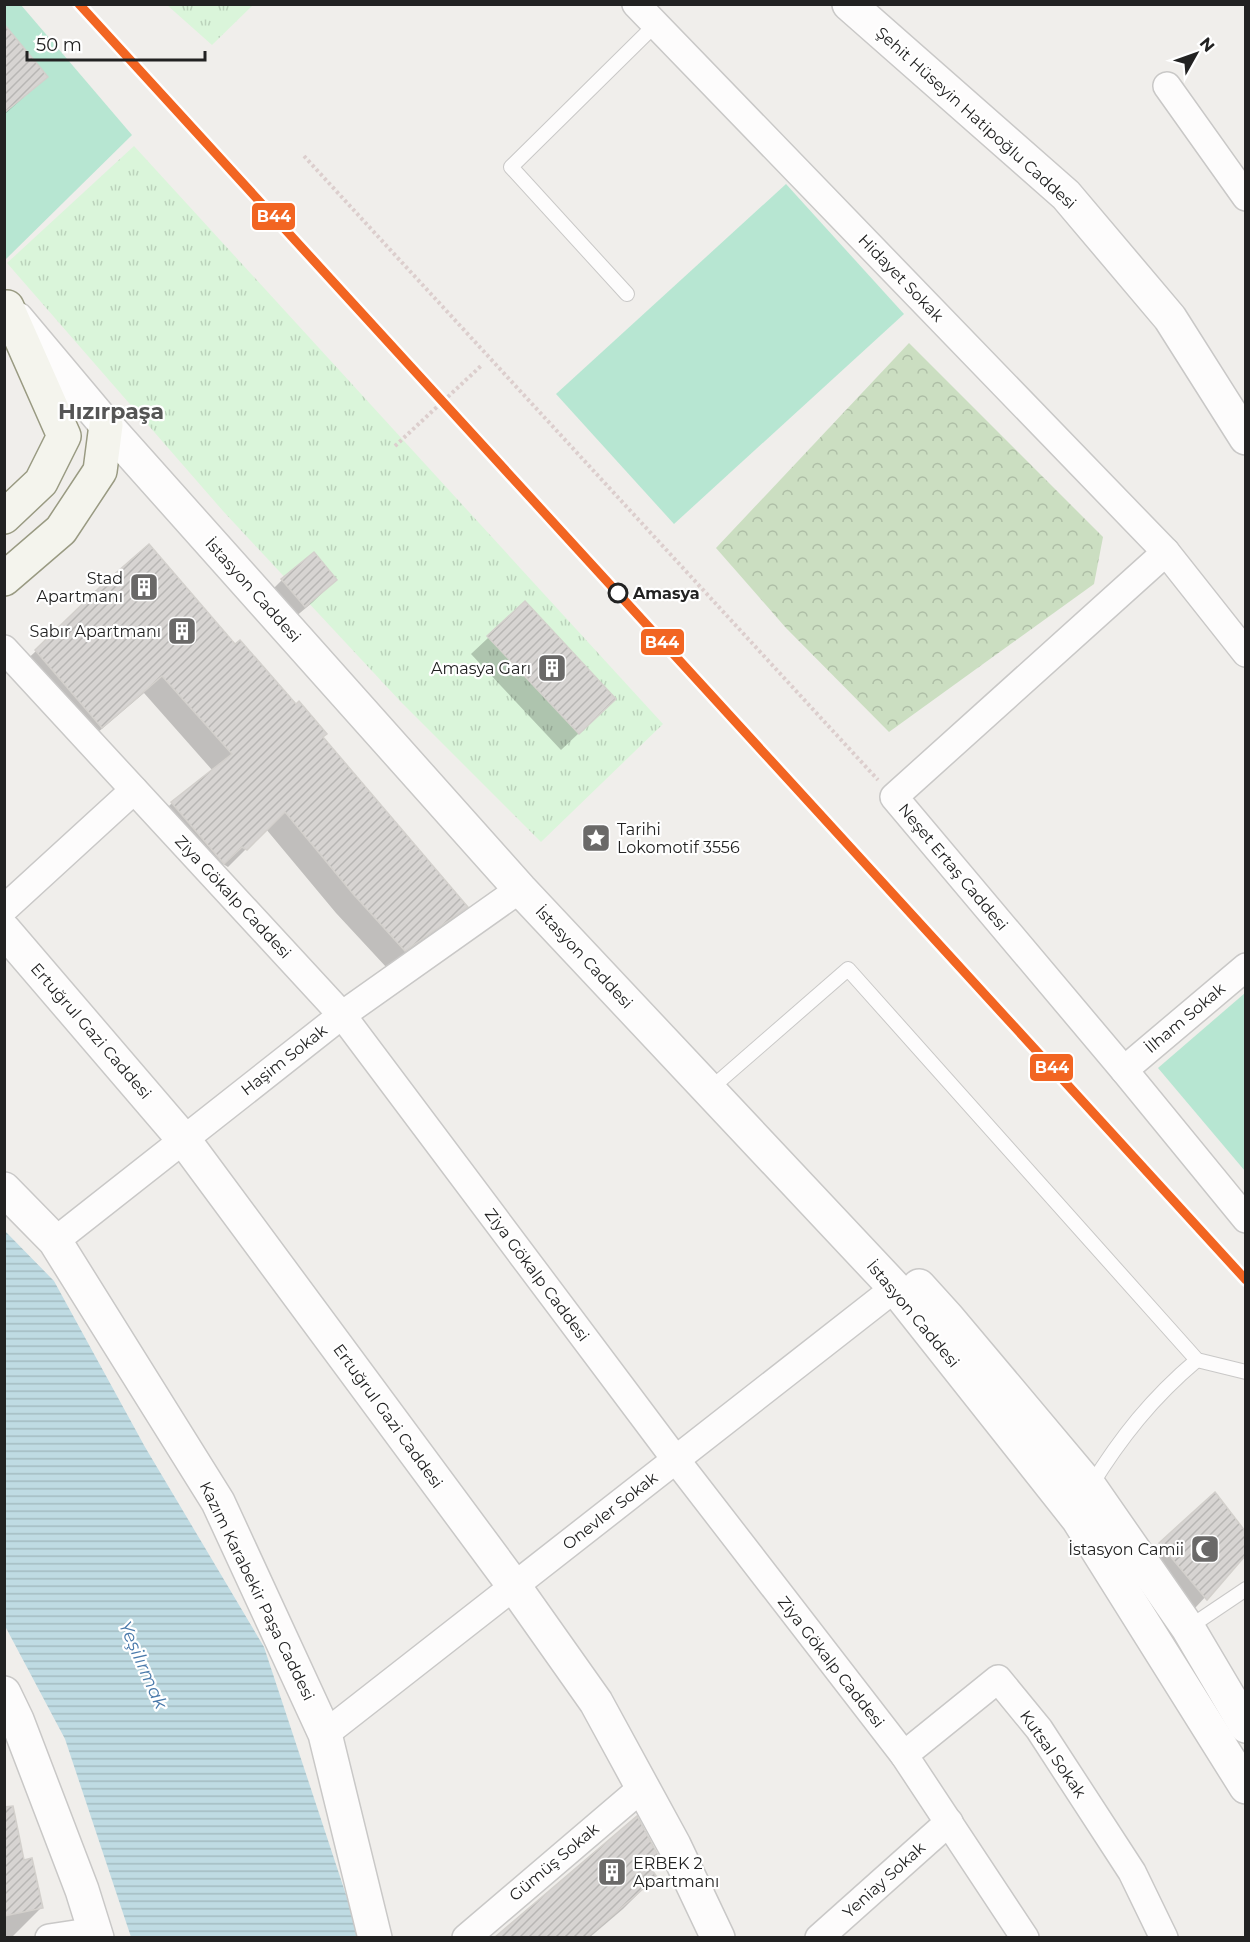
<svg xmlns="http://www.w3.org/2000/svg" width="1250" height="1942" font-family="Montserrat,sans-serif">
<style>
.forest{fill:url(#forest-crowns)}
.park{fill:url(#park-tufts)}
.pitch{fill:#b7e6d2}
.water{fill:url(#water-rules)}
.shadow{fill:#0003}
.building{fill:url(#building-hatch);stroke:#d3d0cc;stroke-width:1.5}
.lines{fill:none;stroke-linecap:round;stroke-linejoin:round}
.service-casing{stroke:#c9c8c7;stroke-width:16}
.minor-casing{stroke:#c9c8c7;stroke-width:30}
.tertiary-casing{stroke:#c9c8c7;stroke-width:36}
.secondary-casing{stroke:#999a82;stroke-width:36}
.path{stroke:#dccecd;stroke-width:4;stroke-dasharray:3 3;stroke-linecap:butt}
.service{stroke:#fdfcfc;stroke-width:14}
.minor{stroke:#fdfcfc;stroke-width:27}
.tertiary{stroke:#fdfcfc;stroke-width:33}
.secondary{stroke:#f4f4ed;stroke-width:33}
.rail-1-casing{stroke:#fff;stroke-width:14}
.rail-1{stroke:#f26522;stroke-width:9}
.stop-dot{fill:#fff;stroke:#222;stroke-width:3}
.labels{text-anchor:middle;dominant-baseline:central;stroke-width:4.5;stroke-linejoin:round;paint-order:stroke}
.street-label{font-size:16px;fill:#222;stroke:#fff}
.poi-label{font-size:16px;fill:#222;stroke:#fff;text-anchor:end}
.stop-label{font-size:16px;font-weight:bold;fill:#222;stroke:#fff;text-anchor:start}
.water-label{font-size:18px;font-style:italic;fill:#4a7aab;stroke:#fff}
.district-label{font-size:22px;font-weight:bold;fill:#555;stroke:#fff}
.line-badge{stroke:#fff;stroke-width:2}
.badge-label{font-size:16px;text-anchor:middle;font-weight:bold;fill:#fff}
</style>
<defs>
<pattern id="forest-crowns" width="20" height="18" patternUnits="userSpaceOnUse" patternTransform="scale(1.5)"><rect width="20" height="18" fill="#cbdec1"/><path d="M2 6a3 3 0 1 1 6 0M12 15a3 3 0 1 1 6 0" fill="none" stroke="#aebea6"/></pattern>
<pattern id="park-tufts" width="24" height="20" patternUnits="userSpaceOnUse" patternTransform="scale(1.5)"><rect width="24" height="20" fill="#daf5da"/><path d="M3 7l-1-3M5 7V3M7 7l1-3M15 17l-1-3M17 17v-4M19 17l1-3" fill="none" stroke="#bbd2bb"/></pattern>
<pattern id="water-rules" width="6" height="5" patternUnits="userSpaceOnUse" patternTransform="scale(1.5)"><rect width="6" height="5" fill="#bfdbe3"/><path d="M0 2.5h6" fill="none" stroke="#a4bcc2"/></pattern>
<pattern id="building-hatch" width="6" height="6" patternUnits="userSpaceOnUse" patternTransform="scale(1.5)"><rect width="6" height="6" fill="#d7d4d2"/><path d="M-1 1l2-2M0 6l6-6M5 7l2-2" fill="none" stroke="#b8b6b4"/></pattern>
</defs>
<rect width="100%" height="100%" fill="#f0eeeb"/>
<path class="forest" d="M909 343 1103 537 1094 584 889 732 786 628 716 548Z"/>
<g class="park">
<path d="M167 5H253L212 45Z"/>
<path d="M134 146 663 724 541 842 400 701 223 511 7 263Z"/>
</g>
<g class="pitch">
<path d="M5 5H21L132 135 5 260Z"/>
<path d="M786 184 904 314 674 524 556 394Z"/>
<path d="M1245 993V1171L1158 1068Z"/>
</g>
<path class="water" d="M4 1230 54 1281 145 1447 264 1647 360 1937H131L65 1739 5 1626Z"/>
<g class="shadow">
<path d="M4 26 46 77 4 115Z"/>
<path d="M282 580H335L313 602 282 628 260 602Z"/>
<path d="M525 603 597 716 561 750 471 654Z"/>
<path d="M234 646 321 737 466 907 448 924 387 968 336 913 266 829 228 867 223 864 205 880 154 821 172 803 213 771 144 693 83 745 18 668 36 651Z"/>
<path d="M1214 1494 1246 1533V1553L1183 1621 1137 1567Z"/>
<path d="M4 1827 23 1861 41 1908 11 1938H4Z"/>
<path d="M647 1866 655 1877 623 1909 589 1938H496Z"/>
</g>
<g class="building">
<path d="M4 24 48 77 4 113Z"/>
<path d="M149 544 235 644 240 640 296 704 299 701 327 734 323 737 468 907 405 951 354 895 285 812 247 850 242 847 224 864 171 802 232 754 162 676 102 728 35 650 101 586Z"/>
<path d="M314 552 337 580 305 607 281 579Z"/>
<path d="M525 601 616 699 579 734 487 636Z"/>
<path d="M1215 1492 1245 1531V1556L1207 1600 1159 1543Z"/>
<path d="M13 1806 24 1860 32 1858 43 1908 4 1916V1807Z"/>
<path d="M637 1816 659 1857 649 1866 657 1877 586 1938H494Z"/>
</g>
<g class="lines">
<g class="service-casing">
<g id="service">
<path d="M627 294 511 167 655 25"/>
<path d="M709 1090 848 969 1197 1360 1246 1372"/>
<path d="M1090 1487C1121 1437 1152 1398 1197 1360"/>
<path d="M1188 1628 1246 1589"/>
</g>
</g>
<g class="minor-casing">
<g id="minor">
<path d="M636 4 1166 552 1246 653"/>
<path d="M1167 86 1246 197"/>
<path d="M1166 552 894 797 1124 1070 1246 1219"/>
<path d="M4 649 342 1015 676 1460 904 1755 1025 1938"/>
<path d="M4 909 134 790"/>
<path d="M1124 1070 1246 967"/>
<path d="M55 1241 342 1015 520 889"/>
<path d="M325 1734 895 1288"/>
<path d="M904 1755 998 1679 1039 1729 1132 1872 1164 1938"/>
<path d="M49 1938 95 1931"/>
<path d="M466 1938 643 1787"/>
<path d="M819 1938 949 1822"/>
</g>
</g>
<g class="tertiary-casing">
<g id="tertiary">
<path d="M849 4 1066 195 1170 318 1246 438"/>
<path d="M17 319 106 425 520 889 895 1288 1078 1519 1246 1787"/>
<path d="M4 930 184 1140 514 1586 596 1702 674 1845 718 1938"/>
<path d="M4 1189 55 1241 218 1502 325 1734 375 1938"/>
<path d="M919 1286 948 1318 1090 1487 1188 1628 1246 1726"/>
<path d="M4 1693 17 1720 82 1890 97 1938"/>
</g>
</g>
<g class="secondary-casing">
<g id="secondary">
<path d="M4 517 41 482 64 436 7 307"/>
<path d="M4 579 61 530 100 471 106 425"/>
</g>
</g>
<g class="path">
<path d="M304 156 878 780"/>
<path d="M395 446 482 365"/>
</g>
<use href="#service" class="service"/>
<use href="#minor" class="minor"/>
<use href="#tertiary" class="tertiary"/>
<use href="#secondary" class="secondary"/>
<g class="rail-1-casing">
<path id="rail-1" d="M79 4 1246 1280"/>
</g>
<use href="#rail-1" class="rail-1"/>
</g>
<defs>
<g id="building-square" transform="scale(1.5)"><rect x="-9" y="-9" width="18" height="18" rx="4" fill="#6a6968" stroke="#fff"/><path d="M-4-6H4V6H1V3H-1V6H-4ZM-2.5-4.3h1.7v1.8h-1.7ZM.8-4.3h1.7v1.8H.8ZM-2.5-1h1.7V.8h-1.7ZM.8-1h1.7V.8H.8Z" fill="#fff"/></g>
<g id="sight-square" transform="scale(1.5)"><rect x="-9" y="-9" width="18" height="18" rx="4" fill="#6a6968" stroke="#fff"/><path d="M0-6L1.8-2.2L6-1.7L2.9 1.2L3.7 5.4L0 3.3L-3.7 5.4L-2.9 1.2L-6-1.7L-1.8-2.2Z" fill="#fff"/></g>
<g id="mosque-square" transform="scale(1.5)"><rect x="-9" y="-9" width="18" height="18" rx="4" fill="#6a6968" stroke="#fff"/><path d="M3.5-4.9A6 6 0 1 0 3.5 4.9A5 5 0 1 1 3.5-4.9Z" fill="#fff"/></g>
</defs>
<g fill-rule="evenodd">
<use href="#building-square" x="144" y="587"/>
<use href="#building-square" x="182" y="631"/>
<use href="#building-square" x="552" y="668"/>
<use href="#sight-square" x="596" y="838"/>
<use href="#mosque-square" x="1205" y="1549"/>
<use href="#building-square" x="612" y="1872"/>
</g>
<circle class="stop-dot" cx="618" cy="593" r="9"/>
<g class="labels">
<g class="street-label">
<text transform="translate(976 118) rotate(42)">Şehit Hüseyin Hatipoğlu Caddesi</text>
<text transform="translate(901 278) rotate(46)">Hidayet Sokak</text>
<text transform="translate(253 590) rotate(48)">İstasyon Caddesi</text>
<text transform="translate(953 867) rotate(50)">Neşet Ertaş Caddesi</text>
<text transform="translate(233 897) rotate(47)">Ziya Gökalp Caddesi</text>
<text transform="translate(584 957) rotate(47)">İstasyon Caddesi</text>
<text transform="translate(1185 1018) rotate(-40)">İlham Sokak</text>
<text transform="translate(91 1031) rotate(49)">Ertuğrul Gazi Caddesi</text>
<text transform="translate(284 1060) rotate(-38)">Haşim Sokak</text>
<text transform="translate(537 1275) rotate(53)">Ziya Gökalp Caddesi</text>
<text transform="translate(913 1314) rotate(50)">İstasyon Caddesi</text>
<text transform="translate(388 1416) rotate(54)">Ertuğrul Gazi Caddesi</text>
<text transform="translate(610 1511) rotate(-38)">Onevler Sokak</text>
<text transform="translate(257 1591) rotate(64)">Kazım Karabekir Paşa Caddesi</text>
<text transform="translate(831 1662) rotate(52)">Ziya Gökalp Caddesi</text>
<text transform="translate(1053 1754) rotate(55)">Kutsal Sokak</text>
<text transform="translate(554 1862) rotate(-40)">Gümüş Sokak</text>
<text transform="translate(884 1880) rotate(-42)">Yeniay Sokak</text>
</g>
<g class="poi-label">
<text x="123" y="578">Stad<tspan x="123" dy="18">Apartmanı</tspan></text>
<text x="161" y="631">Sabır Apartmanı</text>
<text x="531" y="668">Amasya Garı</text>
<text x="617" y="829" text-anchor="start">Tarihi<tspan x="617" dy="18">Lokomotif 3556</tspan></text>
<text x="1184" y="1549">İstasyon Camii</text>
<text x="633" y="1863" text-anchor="start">ERBEK 2<tspan x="633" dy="18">Apartmanı</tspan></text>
</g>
<g class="stop-label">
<text x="633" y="593">Amasya</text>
</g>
<g class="water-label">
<text transform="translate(143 1665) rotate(66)">Yeşilırmak</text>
</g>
<g class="district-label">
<text x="111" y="411">Hızırpaşa</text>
</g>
</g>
<g class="line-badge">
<rect x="251" y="202" width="45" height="29" rx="6" fill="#f26522"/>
<rect x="640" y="628" width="45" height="28" rx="6" fill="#f26522"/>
<rect x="1029" y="1053" width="45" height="29" rx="6" fill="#f26522"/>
</g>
<g class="badge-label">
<text x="274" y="222">B44</text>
<text x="662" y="648">B44</text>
<text x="1052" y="1073">B44</text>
</g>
<rect width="1250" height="1942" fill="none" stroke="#222222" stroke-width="12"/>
<g transform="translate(1196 54) rotate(50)" stroke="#ffffff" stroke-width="4.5" paint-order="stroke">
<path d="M0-4.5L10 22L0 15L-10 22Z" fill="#222222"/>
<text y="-9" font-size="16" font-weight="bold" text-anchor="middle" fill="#222222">N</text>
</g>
<path d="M27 51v9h178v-9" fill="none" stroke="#222222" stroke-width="3"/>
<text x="36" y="51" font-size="18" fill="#222222" stroke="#ffffff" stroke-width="4.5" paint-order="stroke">50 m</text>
</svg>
